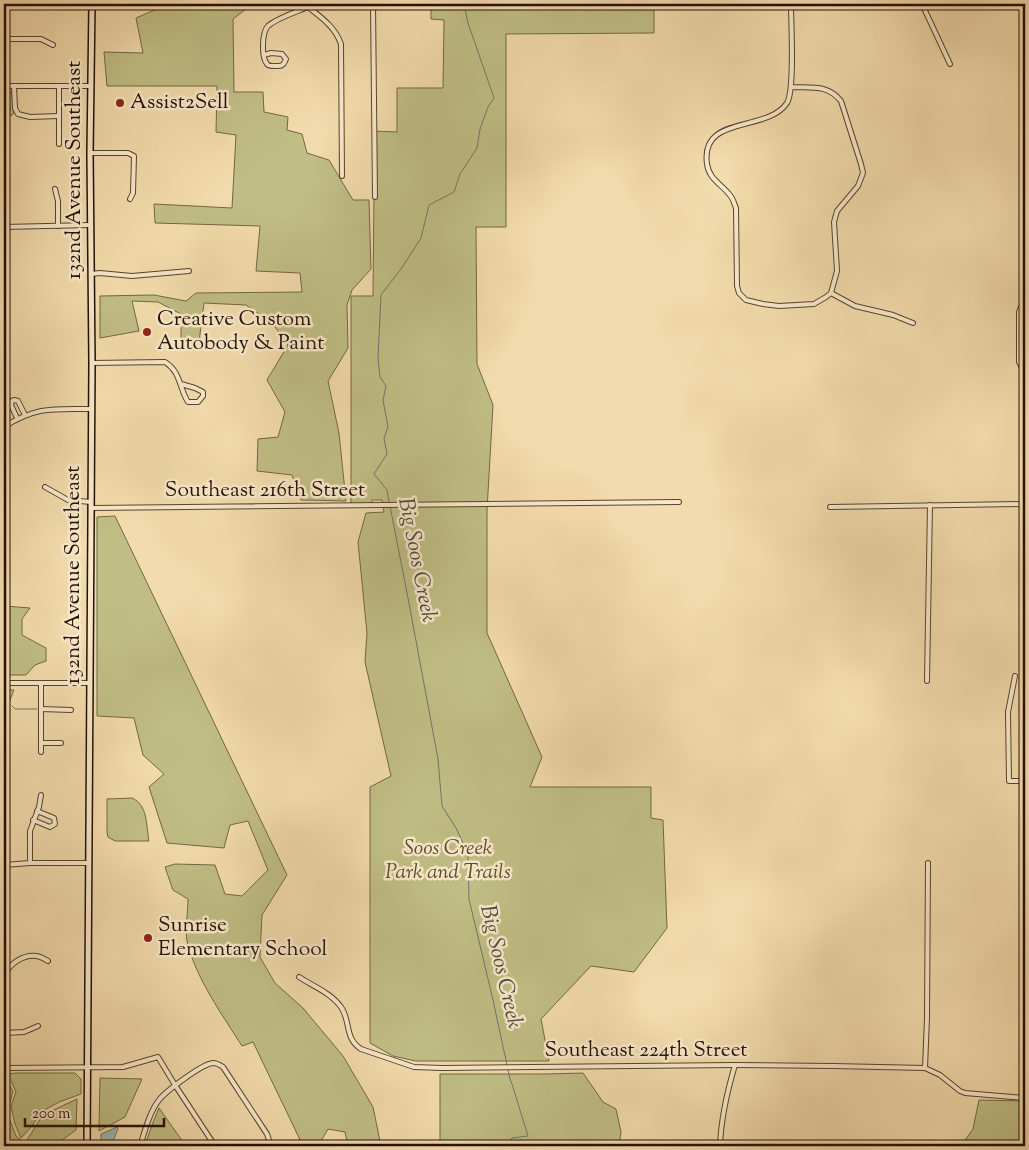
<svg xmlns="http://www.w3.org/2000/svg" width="1029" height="1150" font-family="'Sorts Mill Goudy',serif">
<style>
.green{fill:#c0be85;stroke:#736645}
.water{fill:#9cbab0;stroke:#6d766c}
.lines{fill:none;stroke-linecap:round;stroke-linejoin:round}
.stream{stroke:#6d766c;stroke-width:1}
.minor-casing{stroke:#59422f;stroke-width:6}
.secondary-casing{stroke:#260f05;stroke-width:8}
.minor{stroke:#f7e8c9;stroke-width:4}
.secondary{stroke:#f7e8c9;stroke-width:5}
.poi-dot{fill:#8f2418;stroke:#f7e8c9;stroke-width:2}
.labels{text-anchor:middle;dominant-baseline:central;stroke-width:5;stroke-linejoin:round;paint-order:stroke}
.poi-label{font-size:21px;fill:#260f05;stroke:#f7e8c9;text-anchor:start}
.street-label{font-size:21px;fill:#260f05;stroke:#f7e8c9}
.park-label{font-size:21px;font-style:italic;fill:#5c4c32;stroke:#f7e8c9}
.water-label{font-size:22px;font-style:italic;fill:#4f4b41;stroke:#f7e8c9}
</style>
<rect width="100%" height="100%" fill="#f2dbac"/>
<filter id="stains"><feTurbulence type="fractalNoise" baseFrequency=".004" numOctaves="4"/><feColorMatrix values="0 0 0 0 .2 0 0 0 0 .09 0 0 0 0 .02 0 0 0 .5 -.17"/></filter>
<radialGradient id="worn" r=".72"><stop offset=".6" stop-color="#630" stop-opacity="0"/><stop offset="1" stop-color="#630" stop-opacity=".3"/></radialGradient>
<g class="green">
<path d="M162 4H246V9L233 19 234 92H263L264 112 288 117 287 130 302 134 307 153 329 160 353 200H369L371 269 352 290 347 305 348 348 328 381 339 433 346 501 301 500 292 475 257 471 258 439 278 437 285 412 267 380 288 345 272 323 246 305 204 303 199 342 181 347V314L158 302 132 301 139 331 100 338V296L154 295 186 301 196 293 302 292 300 273 256 271 260 226 155 223 154 204 232 208 236 135 216 132 217 86H107L104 52 143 53 136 18 161 7Z"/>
<path d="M431 4H654V33L506 34V227H476L477 364 493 405 487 510V633L542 757 530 787H651V818L663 820 667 928 634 972 591 966 541 1019 549 1061H416L393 1056 370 1043V787L391 776 365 662 367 633 358 542 366 513 384 512 382 500H372V504H351V296H373L374 194 373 131 397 132V88H443L444 20 431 19Z"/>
<path d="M4 88C17 91 10 103 14 113L11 116 4 105Z"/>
<path d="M115 516 287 875 262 915 260 957 275 983 303 1008 343 1056 373 1107 381 1146H348L345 1132 328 1129 318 1146H303L253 1042 242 1046C223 1016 195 977 187 941 185 931 188 911 188 899L173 890 165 867 175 864 215 865 225 894 242 896 268 870 248 821 230 825 224 848 167 843 149 787 164 774 143 755 134 718 97 716V517Z"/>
<path d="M4 606 30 608 22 619V635L46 648V661L35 665 26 675H4Z"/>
<path d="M4 690H14L7 707 4 732Z"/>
<path d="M132 798C148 805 146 825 149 841H115L108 837 107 832V799Z"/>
<path d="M16 1073H75L81 1079V1094L59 1102 41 1112 32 1126 21 1138 15 1124 11 1106 16 1092 8 1074Z"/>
<path d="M583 1073 603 1102 616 1109 621 1132 619 1146H440V1074H546Z"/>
<path d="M100 1078 142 1079 125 1117 99 1131Z"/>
<path d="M4 1080H6L13 1091 7 1113 16 1136 25 1143 43 1115 77 1099 76 1130 54 1146H4Z"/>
<path d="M979 1100 1025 1101V1146H961L973 1129Z"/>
<path d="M159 1108 183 1142 179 1146 145 1145 154 1120Z"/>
</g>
<path class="water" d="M117 1127 118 1129 111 1146H101V1134Z"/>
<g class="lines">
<g class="stream">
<path d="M389 502 387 490 374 474 387 454 384 438 388 427 383 400 386 386 380 377 378 358 381 295 401 269 421 238 429 205 454 192 460 174 477 148 480 129 488 107 494 98 468 23 464 4"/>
<path d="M390 506 408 598 438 759 442 806 456 828 468 854 469 899 493 1000 510 1079 512 1084 528 1136 512 1138 509 1146"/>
<path d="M12 706 15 709H37"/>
</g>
<g class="minor-casing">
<g id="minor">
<path d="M373 4 375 197"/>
<path d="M791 4C791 23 795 90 787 103 767 133 700 114 707 164 709 179 721 184 729 194 733 198 734 203 736 208L737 286 739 293 746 300 763 304 779 306 814 304 826 297 831 293 837 271 834 222 837 211 858 186 863 173 861 164 841 101C827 84 812 88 792 87"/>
<path d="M922 4 950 64"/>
<path d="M308 7C322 18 335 27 341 44L342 176"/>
<path d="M4 39H41L53 45"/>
<path d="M264 55 271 53 282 54 286 59C284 64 283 66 278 66 274 66 269 67 267 64 261 57 262 32 268 26 277 18 296 12 308 7"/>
<path d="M4 85 9 86H91"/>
<path d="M14 86 15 108 18 114 30 117 59 116"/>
<path d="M59 86V144"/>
<path d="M90 153H128L134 156 133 193 130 199"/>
<path d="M55 189 58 201V226"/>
<path d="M4 227 90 225"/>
<path d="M91 274 100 273 132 276 189 271"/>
<path d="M831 293 855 306 893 315 913 323"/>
<path d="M1025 302H1023L1019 312V362L1025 373"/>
<path d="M92 363 165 362C181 372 179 388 188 402H198L203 396V392L195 388 181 384"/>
<path d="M17 418 11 405 12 401 14 400 18 401 25 415"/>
<path d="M4 427C36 406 55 409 92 409"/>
<path d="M45 487 68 500 91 502"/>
<path d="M830 507 1025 504"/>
<path d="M91 508 679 502"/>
<path d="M1015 676 1008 712 1009 781H1025"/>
<path d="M927 681 930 505"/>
<path d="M4 683H90"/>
<path d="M41 709 71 710"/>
<path d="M41 743H61"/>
<path d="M41 752V683"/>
<path d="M33 820 50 827 55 824 54 818 37 811"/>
<path d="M30 863V831L39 807 41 795"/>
<path d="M4 865 30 863H89"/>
<path d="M4 976C9 964 23 954 37 956 41 957 45 959 48 961"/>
<path d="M299 977C313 986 331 993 341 1007 351 1021 344 1038 361 1049L414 1067 442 1068 735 1065 833 1066 925 1068 940 1075 960 1091 965 1093 1025 1098"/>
<path d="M4 1033 24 1032 38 1026"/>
<path d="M4 1068 123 1067 158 1057 175 1085 215 1146"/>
<path d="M925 1068 927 1018 928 863"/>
<path d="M140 1146C145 1131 149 1113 159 1100 166 1091 202 1064 213 1063 217 1063 220 1065 223 1067L267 1134 271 1146"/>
<path d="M720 1146C721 1118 727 1092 735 1065"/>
</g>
</g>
<g class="secondary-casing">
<path id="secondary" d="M87 1146 92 363 90 153 92 4"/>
</g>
<use href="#minor" class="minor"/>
<use href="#secondary" class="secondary"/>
</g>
<g class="poi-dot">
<circle cx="120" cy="103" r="5"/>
<circle cx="147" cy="332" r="5"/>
<circle cx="148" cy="938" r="5"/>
</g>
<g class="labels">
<g class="poi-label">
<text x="130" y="103">Assist2Sell</text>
<text x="157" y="320">Creative Custom<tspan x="157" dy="24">Autobody &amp; Paint</tspan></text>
<text x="158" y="926">Sunrise<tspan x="158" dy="24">Elementary School</tspan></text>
</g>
<g class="street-label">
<text transform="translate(75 170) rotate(-90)">132nd Avenue Southeast</text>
<text x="265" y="491">Southeast 216th Street</text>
<text transform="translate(74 575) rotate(-90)">132nd Avenue Southeast</text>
<text x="646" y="1051">Southeast 224th Street</text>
</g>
<g class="park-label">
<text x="448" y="849">Soos Creek<tspan x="448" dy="24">Park and Trails</tspan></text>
</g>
<g class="water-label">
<text transform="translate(416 560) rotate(79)">Big Soos Creek</text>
<text transform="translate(500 967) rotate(77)">Big Soos Creek</text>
</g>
</g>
<rect width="1029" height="1150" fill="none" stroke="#f2dbac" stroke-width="20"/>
<rect x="5" y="5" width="1019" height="1140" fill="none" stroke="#260f05" stroke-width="2.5"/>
<rect x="10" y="10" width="1009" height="1130" fill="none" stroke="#260f05"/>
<path d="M25 1118v8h139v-8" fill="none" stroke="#260f05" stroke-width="2.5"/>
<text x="32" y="1118" font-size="15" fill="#260f05" stroke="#f7e8c9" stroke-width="4" paint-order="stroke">200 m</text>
<rect width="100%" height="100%" filter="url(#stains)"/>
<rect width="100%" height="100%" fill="url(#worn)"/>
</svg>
